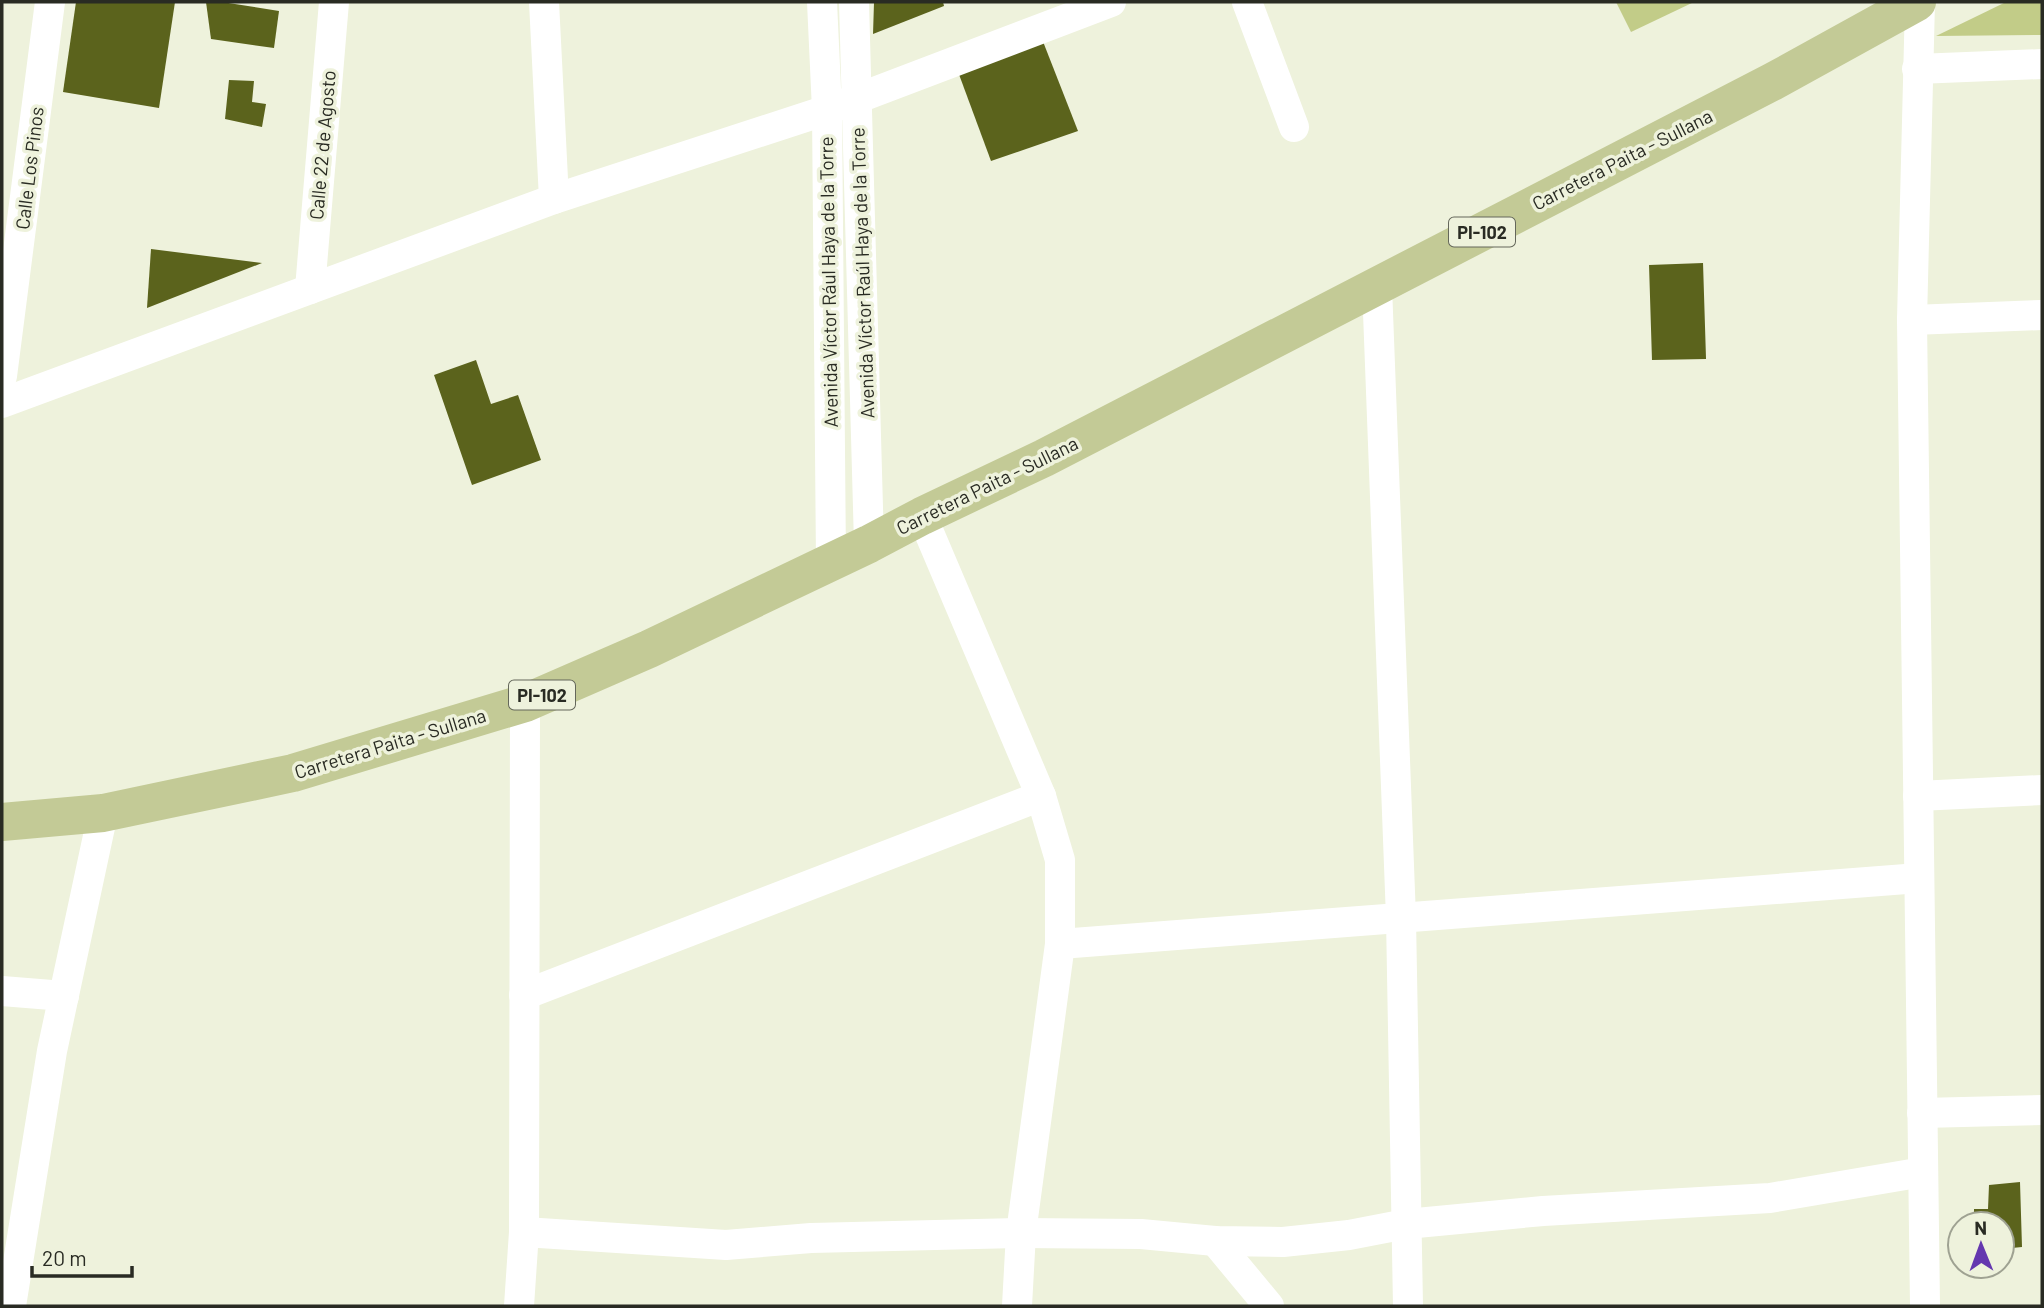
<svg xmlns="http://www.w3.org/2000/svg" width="2044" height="1308" font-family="Barlow,sans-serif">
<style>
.green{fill:#c2cc88}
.building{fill:#5b631c}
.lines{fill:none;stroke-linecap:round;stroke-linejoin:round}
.minor{stroke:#fff;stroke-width:30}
.primary{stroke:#c3ca96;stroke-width:38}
.labels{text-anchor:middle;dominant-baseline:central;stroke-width:7;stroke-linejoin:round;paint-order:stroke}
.shield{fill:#eef2dc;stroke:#64675a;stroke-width:2}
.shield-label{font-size:18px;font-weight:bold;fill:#292b23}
.street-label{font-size:19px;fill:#292b23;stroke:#eef2dc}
</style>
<rect width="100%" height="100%" fill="#eef2dc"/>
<g class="green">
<path d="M1616 2H1694L1631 32Z"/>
<path d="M2006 2H2042V35L1936 36Z"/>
</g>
<g class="building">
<path d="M76 2H175L159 108 63 92Z"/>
<path d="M206 2H222L279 11 274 48 211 39Z"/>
<path d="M874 2H943L944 6 873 34Z"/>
<path d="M1042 39 1078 131 991 161 957 69Z"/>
<path d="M229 80 254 81 252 102 266 104 262 127 225 119Z"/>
<path d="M151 249 262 263 147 308Z"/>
<path d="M1703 263 1706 359 1652 360 1649 265Z"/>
<path d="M476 360 491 404 518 395 541 460 472 485 434 375Z"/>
<path d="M2020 1182 2022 1247 2002 1249V1224H1974V1209H1988L1989 1185Z"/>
</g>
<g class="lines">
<g class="minor">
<path d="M544 2 554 199"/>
<path d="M822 2 827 110 831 563"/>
<path d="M854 2 869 544"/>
<path d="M1247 2 1294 127"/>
<path d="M1920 2 1912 320 1925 1306"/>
<path d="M1917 69 2042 64"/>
<path d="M1377 286 1401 918 1408 1306"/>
<path d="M310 289 334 2"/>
<path d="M1912 320 2042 315"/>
<path d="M2 376 50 2"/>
<path d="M2 403 554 199 827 110 1111 2"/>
<path d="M922 516 1041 796 1060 860V944L1021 1233 1017 1306"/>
<path d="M1918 796 2042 790"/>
<path d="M1060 944 1919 878"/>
<path d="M2 991 64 996"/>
<path d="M524 995 1041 796"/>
<path d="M1922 1113 2042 1110"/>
<path d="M524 1232 726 1245 811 1238 1021 1233 1141 1234 1215 1241 1283 1242 1349 1235 1406 1224 1543 1211 1770 1198 1923 1172"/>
<path d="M1215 1241 1269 1306"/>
<path d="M11 1306 52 1051 103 813"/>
<path d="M519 1306 524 1232 525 703"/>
</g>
<path class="primary" d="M2 822 103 813 293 773 525 703 649 649 869 544 922 516 1044 458 1772 82 1917 2"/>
</g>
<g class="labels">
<g class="shield">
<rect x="1449" y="217.5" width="66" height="29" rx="5"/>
<rect x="509" y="680.5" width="66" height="29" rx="5"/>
</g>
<g class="shield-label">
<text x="1482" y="232">PI-102</text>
<text x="542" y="695">PI-102</text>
</g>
<g class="street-label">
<text transform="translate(322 145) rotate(-85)">Calle 22 de Agosto</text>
<text transform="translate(1622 159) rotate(-27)">Carretera Paita - Sullana</text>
<text transform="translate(29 168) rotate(-83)">Calle Los Pinos</text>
<text transform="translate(862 273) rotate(-92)">Avenida Víctor Raúl Haya de la Torre</text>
<text transform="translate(828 282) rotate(-91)">Avenida Víctor Rául Haya de la Torre</text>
<text transform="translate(987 485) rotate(-26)">Carretera Paita - Sullana</text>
<text transform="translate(390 743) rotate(-17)">Carretera Paita - Sullana</text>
</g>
</g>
<rect width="2044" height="1308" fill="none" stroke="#292b23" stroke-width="7"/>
<g transform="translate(1981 1245) rotate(359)"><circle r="33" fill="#eef2dc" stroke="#9fa292" stroke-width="2"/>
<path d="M0-5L12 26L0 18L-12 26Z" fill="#6437af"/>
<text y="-10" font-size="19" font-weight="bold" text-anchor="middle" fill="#292b23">N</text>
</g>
<path d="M32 1266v10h100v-10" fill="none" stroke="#292b23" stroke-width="3.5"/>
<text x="42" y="1266" font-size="21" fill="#292b23" stroke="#eef2dc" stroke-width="5" paint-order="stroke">20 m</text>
</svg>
